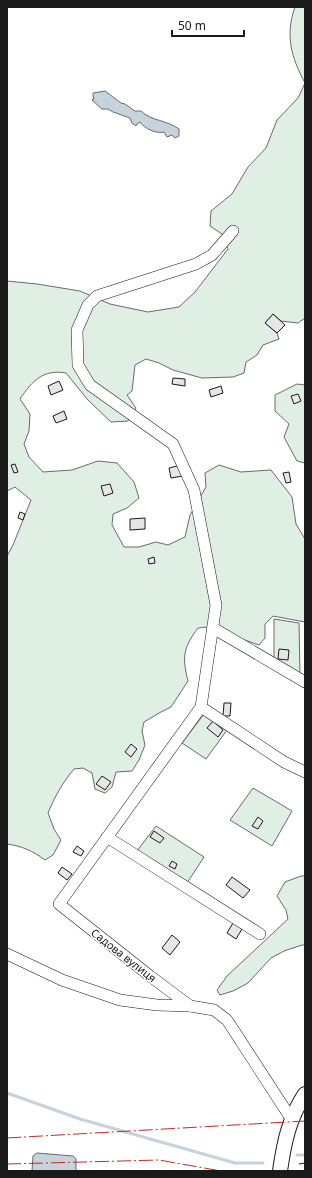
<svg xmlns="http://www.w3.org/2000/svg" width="312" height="1178" font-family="'Noto Sans',sans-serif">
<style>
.green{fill:#e0efe3;stroke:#6a6a6a}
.water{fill:#c6d2dc;stroke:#6a6a6a}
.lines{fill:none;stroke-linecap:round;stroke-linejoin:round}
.stream{stroke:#c6d2dc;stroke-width:3}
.building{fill:#e6e6e6;stroke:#1a1a1a}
.minor-casing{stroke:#1a1a1a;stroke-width:12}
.major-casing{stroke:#1a1a1a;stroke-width:16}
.minor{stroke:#fff;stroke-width:11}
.major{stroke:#fff;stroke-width:14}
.fence{stroke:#1a1a1a;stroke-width:1;stroke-dasharray:5 2;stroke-linecap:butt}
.power{stroke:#c62828;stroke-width:1;stroke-dasharray:14 3 2 3;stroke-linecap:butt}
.labels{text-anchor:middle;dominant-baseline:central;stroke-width:3;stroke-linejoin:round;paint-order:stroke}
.street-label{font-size:11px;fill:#1a1a1a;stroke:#fff}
</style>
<rect width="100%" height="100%" fill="#fff"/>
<g class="green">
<path d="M295 7H305V318L298 323 281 321 273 314 265 323 277 333 279 339 263 345 257 355 246 362 244 373 233 377 202 378 173 370 159 363 146 359 135 365 132 391 127 395 136 408 128 421 111 422 88 400 66 373C43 369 32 381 20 399L30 414 29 431 24 444 29 457 43 472 72 470 98 461 117 463 134 482 139 498 127 508 113 514 112 525 124 547H139L156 542 168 545 185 537 190 515 206 487 205 473 219 465 241 472 271 470 292 497 296 524 305 539V622L273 616 265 624V638L259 645 207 627 198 628C183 648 182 657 188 681L171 707 159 713 144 722 142 731 145 745 139 760 132 771 116 772 112 787 105 793 95 789 92 773 83 768 74 769C63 782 55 796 48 813L54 829 61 840 53 855 45 860C33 851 22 846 7 844V556L13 545 31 500 15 487 7 491V281L37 284 80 291 110 304 148 312 179 307 195 292 228 249 222 234 210 226 211 211 232 194 248 167 266 148 277 120 298 98 305 83C291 57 285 35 295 7Z"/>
<path d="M297 384 305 385V463L297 461 284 437 289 424 275 411V395Z"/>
<path d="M274 619 299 623 300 675 274 660Z"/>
<path d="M204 714 227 730 206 759 182 743Z"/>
<path d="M253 788 292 811 272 846 230 820Z"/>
<path d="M156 826 204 857 187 883 137 851Z"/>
<path d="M301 876H305V945H302L284 951 271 958 248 983 233 991 220 995 217 990 227 976 288 919 286 910 277 896 285 882Z"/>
</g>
<g class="water">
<path d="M105 91 121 103 125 104 135 111H141C151 121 167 120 179 129V136L175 138 172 135 167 137 164 132C156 134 145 129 140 122L137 124 136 126 132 123 130 118 113 112 108 109H102L92 100 94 99 93 96V93Z"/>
<path d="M37 1153 73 1156 76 1159V1171H32L33 1156Z"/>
</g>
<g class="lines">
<g class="stream">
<path d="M7 1093 80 1119 235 1163H263"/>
<path d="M297 1155H305"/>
</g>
</g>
<g class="building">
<path d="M273 314 285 325 277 333 265 323Z"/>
<path d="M173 378 185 379V386L172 384Z"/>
<path d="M59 381 63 390 51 395 48 386Z"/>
<path d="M221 386 223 393 211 397 209 390Z"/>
<path d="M298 394 301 401 294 404 291 396Z"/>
<path d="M64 411 67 419 56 423 53 416Z"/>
<path d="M15 464 18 472 14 473 11 465Z"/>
<path d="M181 465 183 476 171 478 169 468Z"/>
<path d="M289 472 291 482 286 483 283 473Z"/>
<path d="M110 484 113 493 104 496 101 486Z"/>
<path d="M20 512 25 514 23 520 18 518Z"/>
<path d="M145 518V529L130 530V519Z"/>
<path d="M154 557 155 563 149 564 148 559Z"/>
<path d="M279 649 289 650 288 660 278 659Z"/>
<path d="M224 703H231L230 716H223Z"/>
<path d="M213 721 223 730 218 737 207 728Z"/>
<path d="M131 744 137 749 131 757 125 752Z"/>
<path d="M102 776 111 782 105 790 96 784Z"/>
<path d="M258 817 263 821 258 829 252 826Z"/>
<path d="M154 831 164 838 160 843 150 837Z"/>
<path d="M77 846 84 851 81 856 73 852Z"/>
<path d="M172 861 177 864 175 869 169 866Z"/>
<path d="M62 867 72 874 67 880 58 873Z"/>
<path d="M232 877 250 890 243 898 226 885Z"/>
<path d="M233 923 242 929 236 939 227 933Z"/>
<path d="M172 935 180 942 170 955 162 948Z"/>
</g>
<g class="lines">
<g class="minor-casing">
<g id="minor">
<path d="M213 628 305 682"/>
<path d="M201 707 284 762 305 772"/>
<path d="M107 837 260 934"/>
<path d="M7 954 62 980 120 1000 157 1005 190 1006 214 1010 227 1020 292 1120"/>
<path d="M190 1006 150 976 59 904 201 707 216 605 194 490 173 444 90 385 78 365 77 330 88 305 97 296 196 264 212 255 233 231"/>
</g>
</g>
<g class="major-casing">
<path id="major" d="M280 1171C284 1143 289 1118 305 1094"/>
</g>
<use href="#minor" class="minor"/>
<use href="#major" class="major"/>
<path class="fence" d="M299 1164 305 1163"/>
<g class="power">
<path d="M7 1138 305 1121"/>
<path d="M7 1164 159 1160 221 1171"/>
</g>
</g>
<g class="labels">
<g class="street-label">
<text transform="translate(124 955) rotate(38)">Садова вулиця</text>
</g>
</g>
<rect width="312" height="1178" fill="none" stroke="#1a1a1a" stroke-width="16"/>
<path d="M172 30v6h72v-6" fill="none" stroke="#1a1a1a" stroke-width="2"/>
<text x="178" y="30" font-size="12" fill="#1a1a1a" stroke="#ffffff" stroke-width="3" paint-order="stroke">50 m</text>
</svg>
